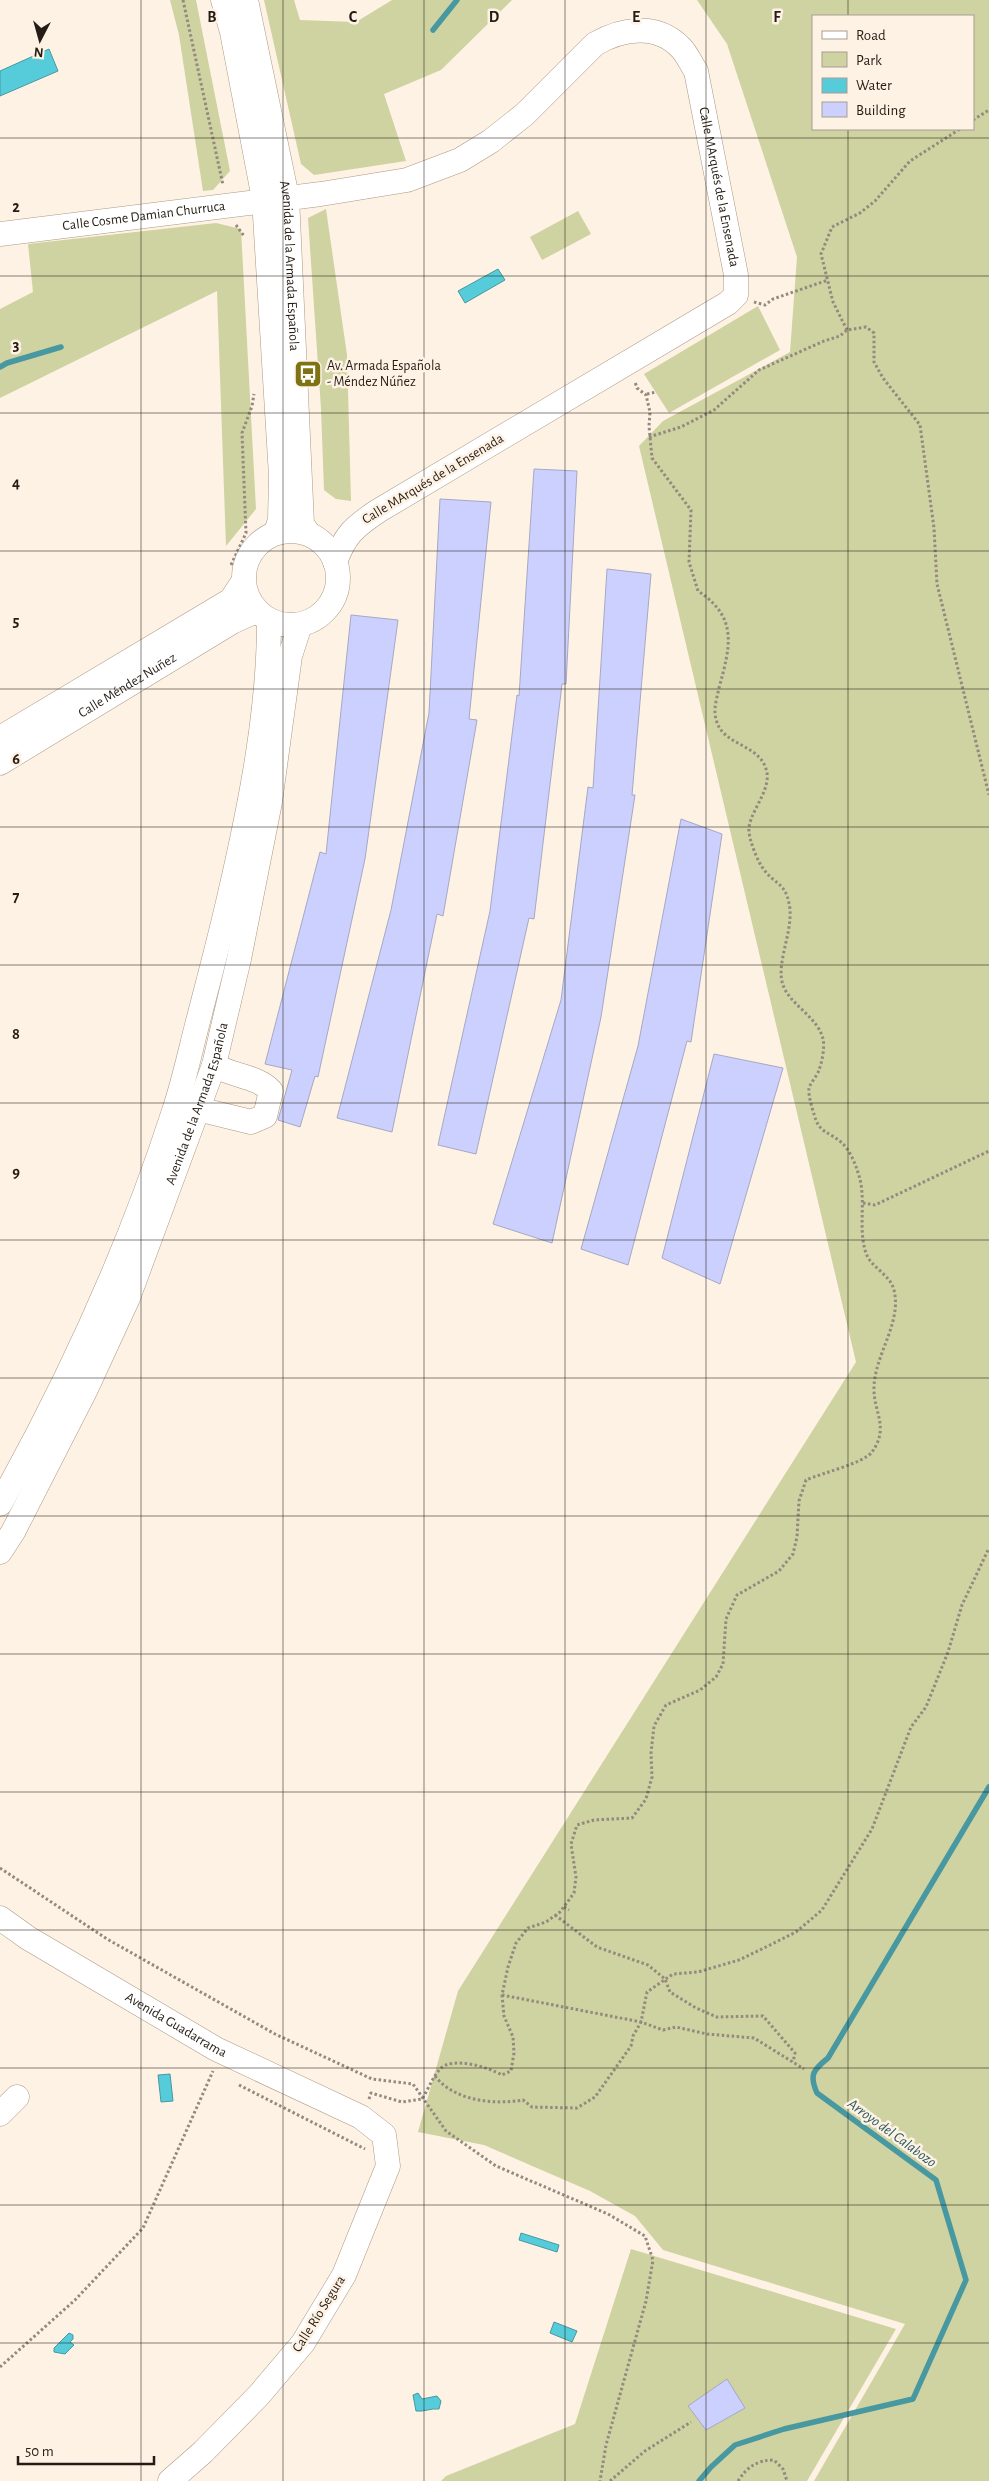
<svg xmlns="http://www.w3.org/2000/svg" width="989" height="2481" font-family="'Alegreya Sans',sans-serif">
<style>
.green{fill:#cfd2a1;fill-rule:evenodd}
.water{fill:#56ccdb;stroke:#4798a0}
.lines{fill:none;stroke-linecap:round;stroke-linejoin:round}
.stream{stroke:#4798a0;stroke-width:5.5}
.building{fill:#ccd0fe;stroke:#a6a8c3}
.minor-casing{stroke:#ab9883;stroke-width:25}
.path{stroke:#93897e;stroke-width:3;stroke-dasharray:2.5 2.5;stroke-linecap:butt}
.minor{stroke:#fff;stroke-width:24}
.grid{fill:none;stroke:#251d15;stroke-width:1;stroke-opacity:0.55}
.labels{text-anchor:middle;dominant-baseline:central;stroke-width:5;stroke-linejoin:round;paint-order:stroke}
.street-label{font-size:14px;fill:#251d15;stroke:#fef2e4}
.poi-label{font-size:14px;fill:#251d15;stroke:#fef2e4;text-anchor:start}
.water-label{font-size:15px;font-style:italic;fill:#275a60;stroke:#fef2e4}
.grid-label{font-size:16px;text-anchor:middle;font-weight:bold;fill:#251d15;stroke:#fef2e4;stroke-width:5;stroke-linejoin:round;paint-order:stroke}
</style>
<rect width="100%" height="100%" fill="#fef2e4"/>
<g class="green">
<path d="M170 0H196L230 171 213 190 203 191 179 35Z"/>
<path d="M264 0H294L300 20 356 22 392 0H512L441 70 384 94 406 161 314 175 301 164Z"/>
<path d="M697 0H989V2481H814L905 2324 663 2250 635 2216 590 2191 484 2145 418 2132 458 1991 856 1362 639 446 663 421 790 352 797 257 727 44ZM813 16H973V129H813Z"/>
<path d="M326 209 347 355 351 501 336 499 324 490 321 409 308 218Z"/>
<path d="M578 211 591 234 542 260 530 237Z"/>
<path d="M216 223 241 229 256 509 226 546 217 291 0 398V309L33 292 28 244Z"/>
<path d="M758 306 780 350 669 413 644 374Z"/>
<path d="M631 2249 896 2329 807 2481H441L446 2476 575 2424Z"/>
</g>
<g class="water">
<path d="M49 49 58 71 0 96V71Z"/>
<path d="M498 269 505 280 465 303 458 291Z"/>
<path d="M170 2074 173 2101 161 2102 158 2075Z"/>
<path d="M521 2233 559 2245 557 2252 519 2240Z"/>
<path d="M554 2322 577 2331 572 2342 550 2333Z"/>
<path d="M69 2333 73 2335V2339L70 2342 74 2345 65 2354 54 2352V2348Z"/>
<path d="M418 2393 422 2399 437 2396 441 2401 439 2409C430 2408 425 2412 416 2411L413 2395Z"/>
</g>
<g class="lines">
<g class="stream">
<path d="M433 30 457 0"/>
<path d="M0 367 7 363 61 347"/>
<path d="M699 2481 711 2467 735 2445 784 2429 913 2399 966 2280 936 2180 817 2093C809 2075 813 2070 828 2058L989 1787"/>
</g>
</g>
<g class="building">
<path d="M534 469 577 471 566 684H562L534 919 529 918 476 1154 438 1145 490 911 517 695 519 696Z"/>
<path d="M440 499 491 502 469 719 477 720 443 916 437 914 392 1132 337 1118 391 910 429 713Z"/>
<path d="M607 569 651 574 632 795H635L601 1017 552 1243 493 1224 561 1000 588 787 593 788Z"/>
<path d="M351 615 398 620 365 859 318 1077 315 1076 300 1127 278 1120 292 1070 265 1064 320 852 326 854Z"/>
<path d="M681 819 722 834 691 1042 687 1041 628 1265 581 1249 638 1046Z"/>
<path d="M714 1054 783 1068 720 1284 662 1258Z"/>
<path d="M727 2379 745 2408 706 2430 688 2406Z"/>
</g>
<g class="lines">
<g class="minor-casing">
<g id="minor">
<path d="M223 0 232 32 264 199 281 476 280 520 276 532"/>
<path id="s1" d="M246 0 287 197 302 524 308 533"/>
<path id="s2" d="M0 234 321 194 407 180 460 160 491 141 525 114 595 44C623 28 657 23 681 48 687 54 691 64 696 71L736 275V295L728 303 378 511C354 527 345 535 335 562"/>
<circle cx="291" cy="578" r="47"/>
<path d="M0 738 231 600 243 582"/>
<path id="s3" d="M0 763 232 622 256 611"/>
<path d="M198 1109 251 1122 265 1116 271 1091C258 1076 231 1076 214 1065"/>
<path d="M0 1504C70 1379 130 1247 174 1111 183 1084 189 1057 196 1029 207 986 219 942 229 898 250 807 269 714 269 621"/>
<path id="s4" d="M0 1552 13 1532 86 1389 128 1298 214 1065 239 959 270 802 290 656 300 625"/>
<path id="s5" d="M0 1918 28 1938 216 2049 361 2117 384 2135 388 2166 344 2275 303 2343 259 2395 203 2452 170 2481"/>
<path d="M0 2114 17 2097"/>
</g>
</g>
<g class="path">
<path d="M183 0 223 185"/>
<path d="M973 120 989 110"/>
<path d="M236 225 244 236"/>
<path d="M754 302 765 305 773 299 828 280"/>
<path d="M847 330 833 302 821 254 832 227 860 213 875 201 910 161 960 129"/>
<path d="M647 394 656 392"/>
<path d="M649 437 681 427 714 410 759 370 824 341 840 336 847 330 866 327 874 333V362L883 378 920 425 934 528 937 584 989 795"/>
<path d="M231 565 246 533 242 433 252 406 254 394"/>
<path d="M863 1203 875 1205 989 1151"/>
<path d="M0 1868 107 1939 275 2034 372 2079 413 2084 446 2131 496 2166 608 2214 645 2236 653 2260 646 2301 606 2445 600 2481"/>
<path d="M564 1907 569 1910"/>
<path d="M555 1915 597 1947 648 1965 665 1979 670 1992 696 2008 717 2017 763 2016 795 2053 793 2062"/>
<path d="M502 1995 641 2022 647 1992 673 1974 698 1972 739 1960 766 1947 796 1932 822 1910 872 1829 911 1727 926 1707 948 1652 962 1605 989 1548"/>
<path d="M435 2076C454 2101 494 2105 523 2100L532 2107 577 2108 595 2097 631 2046 633 2036 641 2022 663 2030 676 2027 707 2034 754 2038 804 2069"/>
<path d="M239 2085 365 2149"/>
<path d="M369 2099 371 2093 402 2102 422 2099C428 2090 432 2078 440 2069 452 2056 488 2067 502 2075L511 2071 514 2053 513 2037 504 2016 502 1995 508 1967 516 1943 528 1928 546 1922 560 1912 574 1893 576 1877 571 1844 577 1825 594 1820 632 1818 646 1799 652 1777 651 1753 654 1726 666 1705 700 1690 716 1677 723 1664 726 1619 737 1595 779 1571 793 1554 797 1537 799 1501 806 1480C822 1473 864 1463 872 1452 890 1427 873 1412 874 1387 875 1354 902 1323 894 1290 890 1274 871 1268 866 1253 857 1227 868 1196 857 1170 855 1162 848 1148 842 1143 829 1131 819 1134 814 1114 812 1108 808 1095 809 1088 811 1082 817 1076 819 1070 822 1062 825 1047 823 1039 818 1017 790 1005 783 985 775 963 795 929 789 903 785 883 775 884 765 871 758 863 750 842 749 832 747 815 770 793 767 773 762 743 722 747 716 719 713 709 717 698 719 688 730 647 739 618 698 591L689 562 691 510 652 458 649 426 650 412 646 395 637 388 635 382"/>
<path d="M0 2367 75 2300 143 2228 213 2071"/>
<path d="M610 2481 645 2451 691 2422"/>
<path d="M738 2481C747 2467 757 2460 774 2460L783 2469 787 2481"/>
</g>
<use href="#minor" class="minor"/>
</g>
<path class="grid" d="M141 0V2481M283 0V2481M424 0V2481M565 0V2481M706 0V2481M848 0V16M848 129V2481M0 138H989M0 276H989M0 413H989M0 551H989M0 689H989M0 827H989M0 965H989M0 1103H989M0 1240H989M0 1378H989M0 1516H989M0 1654H989M0 1792H989M0 1930H989M0 2068H989M0 2205H989M0 2343H989"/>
<defs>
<g id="bus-square" transform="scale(1.4375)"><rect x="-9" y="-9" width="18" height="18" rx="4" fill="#7e7213" stroke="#fef2e4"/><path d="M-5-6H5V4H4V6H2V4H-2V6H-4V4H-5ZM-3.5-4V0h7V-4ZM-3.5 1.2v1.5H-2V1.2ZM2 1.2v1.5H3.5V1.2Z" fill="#fff"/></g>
</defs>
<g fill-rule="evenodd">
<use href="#bus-square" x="308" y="374"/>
</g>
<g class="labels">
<g class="street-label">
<text stroke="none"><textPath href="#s2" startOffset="885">Calle MArqués de la Ensenada</textPath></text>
<text stroke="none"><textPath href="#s2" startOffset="145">Calle Cosme Damian Churruca</textPath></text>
<text stroke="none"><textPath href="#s1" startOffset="270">Avenida de la Armada Española</textPath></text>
<text transform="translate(433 479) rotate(-31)">Calle MArqués de la Ensenada</text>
<text stroke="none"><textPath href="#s3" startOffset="149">Calle Méndez Nuñez</textPath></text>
<text stroke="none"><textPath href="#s4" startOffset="491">Avenida de la Armada Española</textPath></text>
<text stroke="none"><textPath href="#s5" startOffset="206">Avenida Guadarrama</textPath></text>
<text transform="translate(319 2314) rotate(-58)">Calle Río Segura</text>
</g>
<g class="poi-label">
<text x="327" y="366">Av. Armada Española<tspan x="327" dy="16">- Méndez Núñez</tspan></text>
</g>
<g class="water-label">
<text transform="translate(892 2133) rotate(36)">Arroyo del Calabozo</text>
</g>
</g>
<g class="grid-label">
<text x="212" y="22">B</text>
<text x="353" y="22">C</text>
<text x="494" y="22">D</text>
<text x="636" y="22">E</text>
<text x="777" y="22">F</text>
<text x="16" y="212">2</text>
<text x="16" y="350">3</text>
<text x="16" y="488">4</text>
<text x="16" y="626">5</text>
<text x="16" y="764">6</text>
<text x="16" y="902">7</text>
<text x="16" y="1039">8</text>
<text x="16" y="1177">9</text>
</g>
<rect x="812" y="15" width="162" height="115" fill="#fef2e4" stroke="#a79d91"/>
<rect x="822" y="31" width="25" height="8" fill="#ffffff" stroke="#a79d91"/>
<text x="856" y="40" font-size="15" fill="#251d15">Road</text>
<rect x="822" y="52" width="25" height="15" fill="#cfd2a1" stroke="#a79d91"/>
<text x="856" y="65" font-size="15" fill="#251d15">Park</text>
<rect x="822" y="78" width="25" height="15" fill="#56ccdb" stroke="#a79d91"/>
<text x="856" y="90" font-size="15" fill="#251d15">Water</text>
<rect x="822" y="102" width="25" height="15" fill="#ccd0fe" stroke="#a79d91"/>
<text x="856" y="115" font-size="15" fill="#251d15">Building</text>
<g transform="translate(40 40) rotate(186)" stroke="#fef2e4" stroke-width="4" paint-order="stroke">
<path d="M0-4L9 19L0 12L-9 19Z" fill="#251d15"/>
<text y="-8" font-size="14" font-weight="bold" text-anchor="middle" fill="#251d15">N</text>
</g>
<path d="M18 2456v8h136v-8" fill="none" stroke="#251d15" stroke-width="2.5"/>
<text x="25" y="2456" font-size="15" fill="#251d15" stroke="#fef2e4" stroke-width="4" paint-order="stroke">50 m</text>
</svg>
